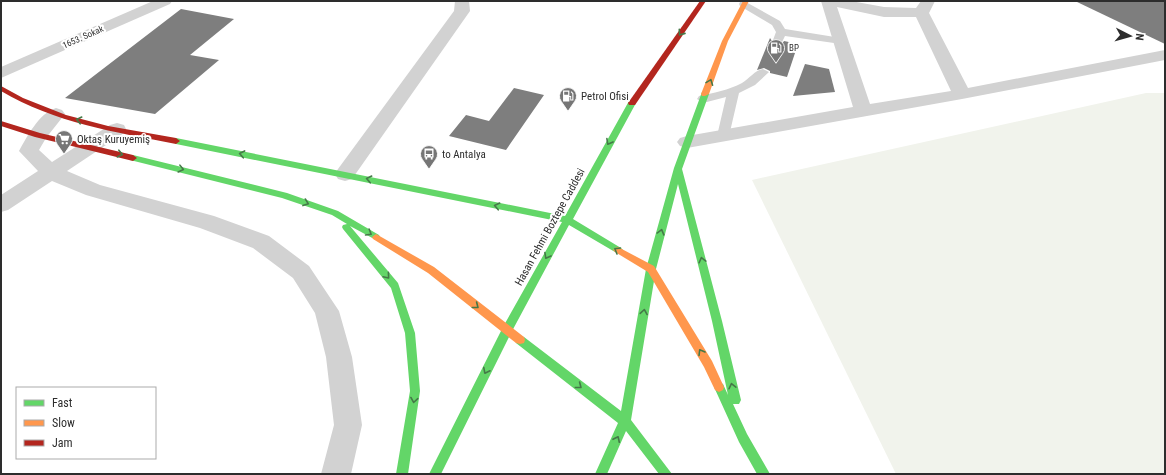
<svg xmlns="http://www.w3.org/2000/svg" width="1166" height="475" font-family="'Roboto Condensed',sans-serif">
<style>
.green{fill:#f1f3ec}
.building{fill:#7e7e7e}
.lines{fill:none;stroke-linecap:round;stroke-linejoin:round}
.lane{fill:#d2d2d2;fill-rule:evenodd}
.street{fill:#d2d2d2;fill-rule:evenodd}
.fast{fill:#63d668;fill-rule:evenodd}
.slow{fill:#ff974d;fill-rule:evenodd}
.jam{fill:#b3261e;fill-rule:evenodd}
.oneway{stroke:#457948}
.labels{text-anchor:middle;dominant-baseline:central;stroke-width:4;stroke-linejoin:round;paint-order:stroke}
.far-street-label{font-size:9px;fill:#2d2d2d;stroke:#fff}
.far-poi-label{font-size:9px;fill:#2d2d2d;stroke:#fff;text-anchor:start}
.poi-label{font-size:11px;fill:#2d2d2d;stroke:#fff;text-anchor:start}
.street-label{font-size:11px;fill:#2d2d2d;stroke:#fff}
</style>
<rect width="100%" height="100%" fill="#fff"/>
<path class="green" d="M1146 93H1165V474H896L752 180Z"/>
<g class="building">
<path d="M1075 1H1165V44Z"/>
<path d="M181 9 234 19 190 55 219 60 155 114 65 98Z"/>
<path d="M770 38 774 44H782L784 41 798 44 787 77 770 73V71L764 68 757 70Z"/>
<path d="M805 64 829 69 835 92 793 96Z"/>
<path d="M514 88 544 95 506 150 449 136 466 115 489 121Z"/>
</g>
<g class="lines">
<g class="lane">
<path d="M744 1 780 21 785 29 841 38 846 41 841 44 785 36 782 42H774L773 40 776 32 772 25 740 6 739 4 740 2Z"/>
<path d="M763 69 769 72 755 85 739 93 729 136 728 139H718L717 136 726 97 703 103 697 99 699 96C713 93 729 90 742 83 749 79 755 70 763 69Z"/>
</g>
<g class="street">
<path d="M153 1H172L170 4 1 78V67Z"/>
<path d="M455 1H469L470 11 352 179 345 181 338 179 335 174 338 169 454 11Z"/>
<path d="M821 1H851L884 7 916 8 921 1H935L929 13 968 88 1165 50V60L962 99 687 148 680 146 677 142 680 138 687 136 853 107ZM837 7 884 17H916L951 91 870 104Z"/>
<path d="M56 108 62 110 65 114 46 138 39 150 52 162 110 125 117 123 124 125 126 129 124 133 67 171 100 185 214 216 269 236 309 266 339 311 352 357 362 425 351 474H321L334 425 326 357 315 313 293 278 253 248 200 228 86 195 52 181 8 210 1 212V195L38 171 19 151C27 137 39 113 56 108Z"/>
</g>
<g class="fast">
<path d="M702 92H705L709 94 682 169 722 321 741 400 739 404H733L747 434 770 474H757L739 442 714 387 715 384 719 382 723 384 728 395 712 321 678 184 656 269 631 420 672 474H659L626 431 607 474H595L618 423 516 343 515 340 516 337 520 336 524 337 621 411 646 269 674 168Z"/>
<path d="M629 101H635L636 103 573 219 621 248 623 250 621 252H615L569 225 511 333 441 474H429L503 327 562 222 176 144 172 141 176 138 565 216Z"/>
<path d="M133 155 287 193 338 211 379 235 380 237 376 240 350 226 398 283 415 333 420 391 408 474H396L410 391 405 333 391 288 343 229 342 227 343 225 347 224 332 215 282 198 130 160 129 158 130 156Z"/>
</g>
<g class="slow">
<path d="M743 1H749L728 41 709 94 705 96H702L701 94 722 41Z"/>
<path d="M376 234 434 267 524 337 525 340 524 343 520 344 516 343 428 273 373 239 372 237Z"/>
<path d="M618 247 654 266 712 361 724 387 723 390 719 392 715 390 704 367 648 272 615 252 613 250 615 248Z"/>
</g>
<g class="jam">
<path d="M700 1H706L635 105H629L628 103Z"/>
<path d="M1 86 23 98 66 115 108 126 176 138 180 141 176 144C115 132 55 123 1 91Z"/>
<path d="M1 121 40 133 133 155 137 158 133 161 35 137 1 126Z"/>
</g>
</g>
<defs><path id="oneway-chevron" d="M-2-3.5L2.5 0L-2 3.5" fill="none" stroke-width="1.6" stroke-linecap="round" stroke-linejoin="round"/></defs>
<g class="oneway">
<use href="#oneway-chevron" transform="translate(681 33) rotate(125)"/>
<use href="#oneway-chevron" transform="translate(710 82) rotate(-69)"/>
<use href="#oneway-chevron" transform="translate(79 120) rotate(-167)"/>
<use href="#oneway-chevron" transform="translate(609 142) rotate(119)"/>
<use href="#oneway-chevron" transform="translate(120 154) rotate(13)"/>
<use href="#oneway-chevron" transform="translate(242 154) rotate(-169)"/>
<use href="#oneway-chevron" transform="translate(181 169) rotate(14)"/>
<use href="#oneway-chevron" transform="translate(369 179) rotate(-168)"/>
<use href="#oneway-chevron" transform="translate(306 203) rotate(20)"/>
<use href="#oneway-chevron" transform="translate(497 206) rotate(-168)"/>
<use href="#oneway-chevron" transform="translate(661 232) rotate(-75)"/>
<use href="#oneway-chevron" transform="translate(369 233) rotate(31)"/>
<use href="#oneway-chevron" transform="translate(617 250) rotate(-150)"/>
<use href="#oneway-chevron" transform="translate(547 256) rotate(119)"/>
<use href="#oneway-chevron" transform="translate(702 260) rotate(-104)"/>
<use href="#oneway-chevron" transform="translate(387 276) rotate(50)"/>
<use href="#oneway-chevron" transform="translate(476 306) rotate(38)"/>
<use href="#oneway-chevron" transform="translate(644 312) rotate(-81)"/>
<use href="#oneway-chevron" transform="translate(701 352) rotate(-121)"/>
<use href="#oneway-chevron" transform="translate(486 371) rotate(117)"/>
<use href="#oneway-chevron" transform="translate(579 386) rotate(38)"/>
<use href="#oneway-chevron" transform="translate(732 386) rotate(-103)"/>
<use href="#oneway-chevron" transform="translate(414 400) rotate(99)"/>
<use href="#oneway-chevron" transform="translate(617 439) rotate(-65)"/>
</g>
<defs>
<g id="fuel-pin" transform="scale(0.9)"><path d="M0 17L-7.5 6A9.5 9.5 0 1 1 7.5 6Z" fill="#767676" stroke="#fff"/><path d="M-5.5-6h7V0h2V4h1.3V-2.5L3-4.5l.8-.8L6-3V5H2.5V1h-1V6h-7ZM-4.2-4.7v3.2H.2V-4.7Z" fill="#fff"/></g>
<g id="supermarket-pin" transform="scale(0.9)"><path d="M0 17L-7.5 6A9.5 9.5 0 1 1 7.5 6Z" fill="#767676" stroke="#fff"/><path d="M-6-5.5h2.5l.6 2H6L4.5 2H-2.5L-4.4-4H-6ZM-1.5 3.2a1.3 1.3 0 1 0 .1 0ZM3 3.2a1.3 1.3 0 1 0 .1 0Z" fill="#fff"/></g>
<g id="bus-pin" transform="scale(0.9)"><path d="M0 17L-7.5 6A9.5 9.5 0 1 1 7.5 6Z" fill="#767676" stroke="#fff"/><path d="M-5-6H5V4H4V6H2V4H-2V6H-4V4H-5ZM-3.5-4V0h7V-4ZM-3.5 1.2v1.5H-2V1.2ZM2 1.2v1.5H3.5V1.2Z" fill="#fff"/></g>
</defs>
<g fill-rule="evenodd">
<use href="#fuel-pin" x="776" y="48"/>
<use href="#fuel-pin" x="568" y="96"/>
<use href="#supermarket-pin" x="64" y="139"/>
<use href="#bus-pin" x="429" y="154"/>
</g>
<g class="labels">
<g class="far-street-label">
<text transform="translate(83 37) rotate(-24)">1653. Sokak</text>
</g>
<g class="far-poi-label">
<text x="789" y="48">BP</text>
</g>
<g class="poi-label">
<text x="581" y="96">Petrol Ofisi</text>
<text x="77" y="139">Oktaş Kuruyemiş</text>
<text x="442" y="154">to Antalya</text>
</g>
<g class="street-label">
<text transform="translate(550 227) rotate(-61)">Hasan Fehmi Boztepe Caddesi</text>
</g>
</g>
<rect width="1166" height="475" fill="none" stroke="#2d2d2d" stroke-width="4"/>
<rect x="16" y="387" width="140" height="72" fill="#ffffff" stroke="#ababab"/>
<rect x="24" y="400" width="20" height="6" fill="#63d668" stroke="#ababab"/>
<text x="52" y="407" font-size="12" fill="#2d2d2d">Fast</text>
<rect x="24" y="420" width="20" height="6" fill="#ff974d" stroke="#ababab"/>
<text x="52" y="427" font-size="12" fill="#2d2d2d">Slow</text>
<rect x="24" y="440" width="20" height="6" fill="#b3261e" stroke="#ababab"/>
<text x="52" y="447" font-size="12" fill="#2d2d2d">Jam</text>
<g transform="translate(1130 36) rotate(96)" stroke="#ffffff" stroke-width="3" paint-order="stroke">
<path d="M0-3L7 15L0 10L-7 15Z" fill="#2d2d2d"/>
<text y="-6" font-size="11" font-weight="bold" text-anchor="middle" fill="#2d2d2d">N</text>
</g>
</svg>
